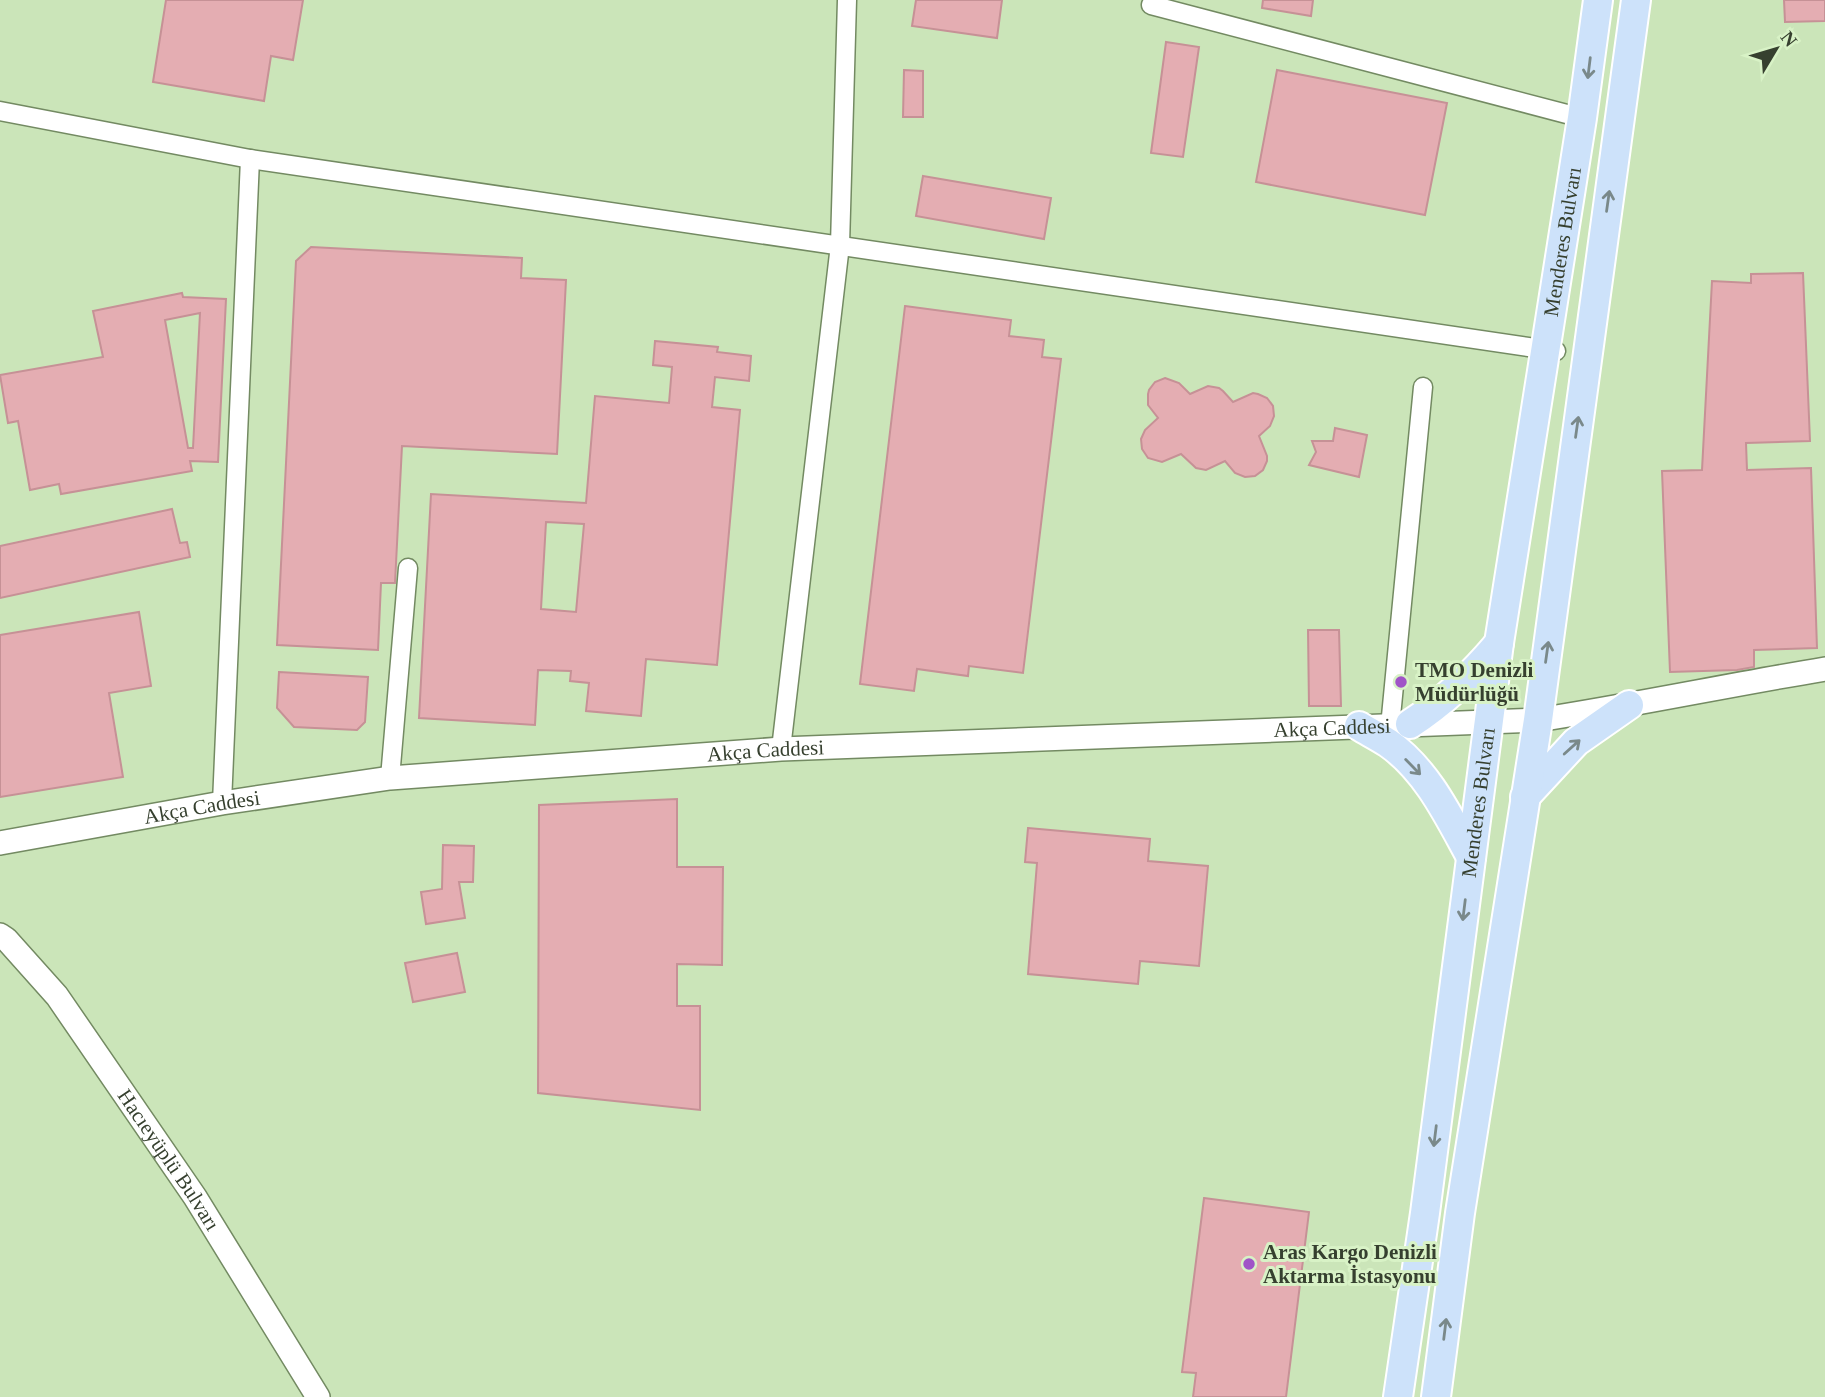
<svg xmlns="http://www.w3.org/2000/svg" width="1825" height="1397" font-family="Georgia,serif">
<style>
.building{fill:#e4adb2;stroke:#c69196;stroke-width:2;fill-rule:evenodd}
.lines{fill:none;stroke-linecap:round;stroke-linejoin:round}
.minor-casing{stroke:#738a62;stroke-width:21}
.tertiary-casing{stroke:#738a62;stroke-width:26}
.primary-casing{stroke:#fff;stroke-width:32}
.minor{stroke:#fff;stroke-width:18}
.tertiary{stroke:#fff;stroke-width:23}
.primary{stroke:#cde2fa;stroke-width:28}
.oneway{stroke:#7a898a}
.poi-dot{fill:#a054c7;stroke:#d8f2c6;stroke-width:2.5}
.labels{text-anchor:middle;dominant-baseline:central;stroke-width:6;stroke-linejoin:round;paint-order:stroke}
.street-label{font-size:21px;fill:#36402f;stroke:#d8f2c6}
.poi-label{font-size:21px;font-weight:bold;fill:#36402f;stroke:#d8f2c6;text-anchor:start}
</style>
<rect width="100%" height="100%" fill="#cbe5b9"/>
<g class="building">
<path d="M166 0H303L293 60 271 56 264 101 153 82Z"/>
<path d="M916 0H1002L997 38 912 26Z"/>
<path d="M1263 0H1313L1311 16 1262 8Z"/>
<path d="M1784 0H1825V21L1785 22Z"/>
<path d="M1166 42 1199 47 1183 157 1151 153Z"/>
<path d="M904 70 923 71V117H903Z"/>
<path d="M1277 70 1447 103 1425 215 1256 182Z"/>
<path d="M923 176 1051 198 1044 239 916 216Z"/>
<path d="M311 247 522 258 521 278 566 280 557 454 402 446 395 583H381L378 650 277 645 296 261Z"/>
<path d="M1803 273 1810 441 1746 443 1747 470 1811 468 1817 648 1754 650V667L1737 670 1670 672 1662 471 1702 470 1712 281 1751 283V274Z"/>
<path d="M182 293 183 297 226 299 218 462 190 461 192 471 61 494 59 484 30 490 18 421 8 423 0 375 103 357 93 311ZM200 313 193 448H188L165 320Z"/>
<path d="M905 306 1011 320 1009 336 1044 340 1042 357 1061 359 1023 673 969 666 968 676 917 669 914 691 860 684Z"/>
<path d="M655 341 718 347 717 352 751 356 749 381 715 377 712 407 740 410 717 665 646 659 641 716 586 711 589 683 570 681 571 671 538 670 535 725 419 718 431 494 586 503 595 396 669 403 672 367 653 365ZM546 522 584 524 576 612 541 609Z"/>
<path d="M1165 378 1179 383 1190 394 1208 386 1219 388 1223 391 1233 402 1253 393 1258 394 1267 398 1273 406 1274 416 1270 426 1259 436 1267 456V461L1263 470 1255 476 1245 477 1235 473 1225 461 1206 470 1196 468 1181 454 1162 462 1148 458 1142 449 1141 439 1145 430 1158 418 1148 405V394L1149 390 1155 382Z"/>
<path d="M1335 428 1367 435 1359 477 1309 465 1316 452 1312 441H1333Z"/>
<path d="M172 509 180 543 187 542 190 557 0 598V546Z"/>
<path d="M139 612 151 686 109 693 123 777 0 797V635Z"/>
<path d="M1308 630H1339L1341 706H1309Z"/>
<path d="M279 672 368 677 365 722 357 730 294 727 277 708Z"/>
<path d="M677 799V867H723L722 965 677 964V1006H700V1110L538 1093 539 805Z"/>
<path d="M1028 828 1150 839 1148 861 1208 866 1199 966 1140 961 1138 984 1028 974 1037 863 1025 862Z"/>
<path d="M443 845 474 846 473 882H459L465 918 426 924 421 892 442 889Z"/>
<path d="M457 953 465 992 413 1002 405 963Z"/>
<path d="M1204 1198 1309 1212 1286 1397H1193L1196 1373 1182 1372Z"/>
</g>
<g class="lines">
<g class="minor-casing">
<g id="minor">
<path d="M1151 5 1582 118"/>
<path d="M0 111 250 159 1556 351"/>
<path d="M1389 737 1423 387"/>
<path d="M781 749 840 245 847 0"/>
<path d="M390 778 408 568"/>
<path d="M222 803 250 159"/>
</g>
</g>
<g class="tertiary-casing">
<g id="tertiary">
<path id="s1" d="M0 843 222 803 390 778 781 749 1538 720C1634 705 1729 685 1825 669"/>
<path id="s2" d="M0 935 6 939 57 996 195 1197 318 1397"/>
</g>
</g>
<g class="primary-casing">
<g id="primary">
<path d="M1410 724C1444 702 1473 674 1499 643"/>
<path d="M1359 726C1369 732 1379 737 1388 743 1427 770 1449 817 1471 857"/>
<path d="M1525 797 1576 742 1629 705"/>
<path id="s3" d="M1398 1397 1425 1213 1499 643 1582 118 1598 0"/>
<path d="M1436 1397 1460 1213 1538 720 1636 0"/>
</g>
</g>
<use href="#minor" class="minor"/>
<use href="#tertiary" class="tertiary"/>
<use href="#primary" class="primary"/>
</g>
<defs><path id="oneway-shaft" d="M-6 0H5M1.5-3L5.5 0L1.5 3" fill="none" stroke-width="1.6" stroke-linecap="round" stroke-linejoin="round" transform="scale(1.75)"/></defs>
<g class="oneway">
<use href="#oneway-shaft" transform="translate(1589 68) rotate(97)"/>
<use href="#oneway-shaft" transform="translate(1608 201) rotate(-82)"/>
<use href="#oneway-shaft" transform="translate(1577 427) rotate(-82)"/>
<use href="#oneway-shaft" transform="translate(1547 652) rotate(-82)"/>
<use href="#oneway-shaft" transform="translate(1572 747) rotate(-42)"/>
<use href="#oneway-shaft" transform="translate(1413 767) rotate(46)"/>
<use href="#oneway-shaft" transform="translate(1464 910) rotate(97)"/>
<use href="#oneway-shaft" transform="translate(1435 1136) rotate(97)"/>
<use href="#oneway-shaft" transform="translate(1445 1329) rotate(-83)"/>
</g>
<g class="poi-dot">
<circle cx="1401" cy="682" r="7"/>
<circle cx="1249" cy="1264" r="7"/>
</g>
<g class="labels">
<g class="street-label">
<text stroke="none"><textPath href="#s3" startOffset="1167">Menderes Bulvarı</textPath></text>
<text stroke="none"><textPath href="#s1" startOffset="1339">Akça Caddesi</textPath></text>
<text stroke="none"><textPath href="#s1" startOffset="772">Akça Caddesi</textPath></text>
<text stroke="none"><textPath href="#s3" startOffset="600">Menderes Bulvarı</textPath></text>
<text stroke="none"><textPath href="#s1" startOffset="205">Akça Caddesi</textPath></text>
<text stroke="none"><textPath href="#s2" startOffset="282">Hacıeyüplü Bulvarı</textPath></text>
</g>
<g class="poi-label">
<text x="1415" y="670">TMO Denizli<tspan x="1415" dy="24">Müdürlüğü</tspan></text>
<text x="1263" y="1252">Aras Kargo Denizli<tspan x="1263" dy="24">Aktarma İstasyonu</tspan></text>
</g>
</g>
<g transform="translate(1776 49) rotate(52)" stroke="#d8f2c6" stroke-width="5" paint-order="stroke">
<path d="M0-5L12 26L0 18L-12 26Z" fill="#36402f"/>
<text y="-10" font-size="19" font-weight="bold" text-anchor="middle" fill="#36402f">N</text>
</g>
</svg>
